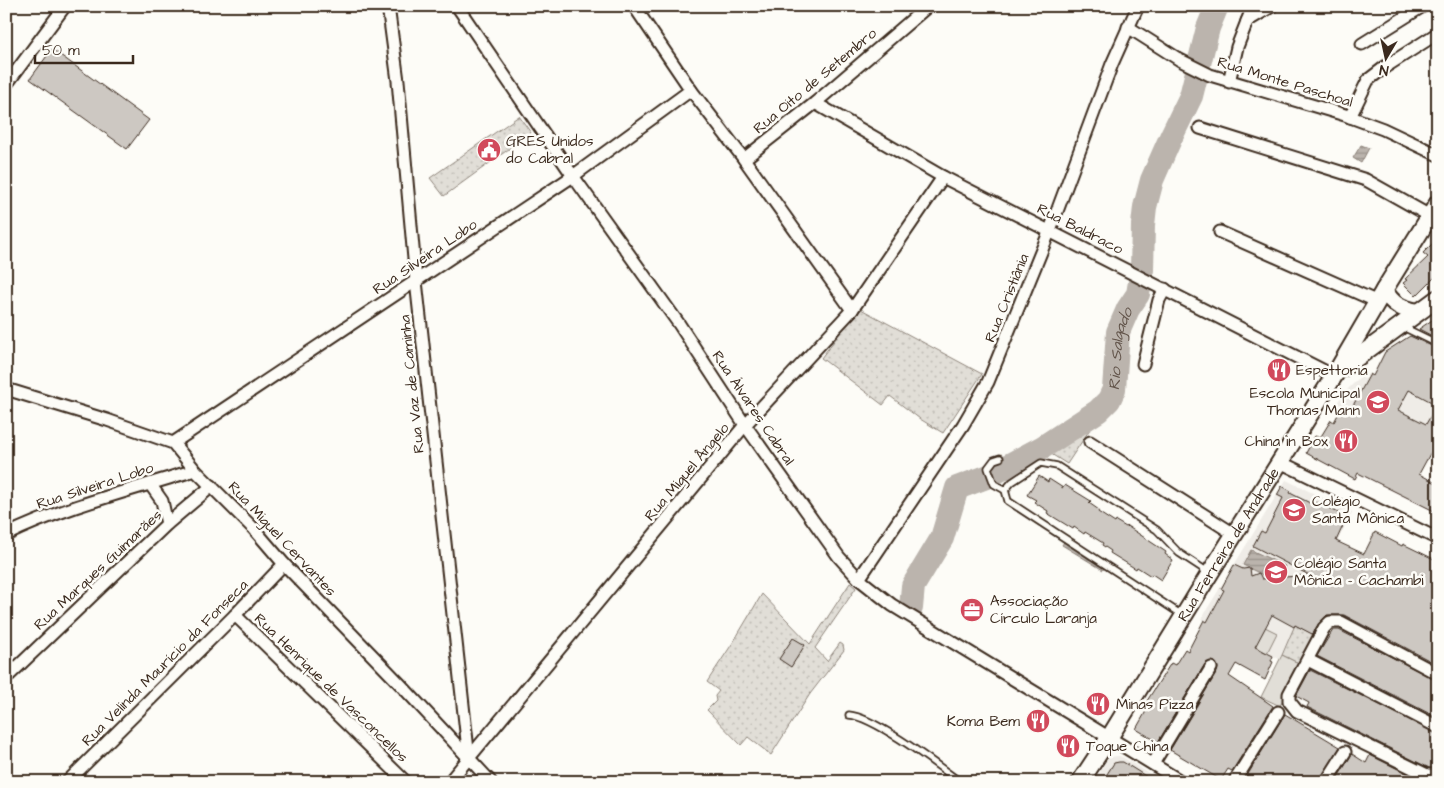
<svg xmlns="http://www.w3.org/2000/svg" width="1444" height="788" font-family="'Architects Daughter',sans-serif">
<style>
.built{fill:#efece7}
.green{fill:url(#green-dots);stroke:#8e847a}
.pitch{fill:#e1ded7;stroke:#8e847a}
.water{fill:url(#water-rules);stroke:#887d74}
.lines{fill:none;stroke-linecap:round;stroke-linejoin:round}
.river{stroke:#bbb4ad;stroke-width:24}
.building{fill:#cdc8c2;stroke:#3b2a1e;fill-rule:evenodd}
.lane-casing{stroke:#3b2a1e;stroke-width:9}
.street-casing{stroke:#3b2a1e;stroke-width:15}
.secondary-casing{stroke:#3b2a1e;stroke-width:20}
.lane{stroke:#fdfcf7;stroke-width:5.5}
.street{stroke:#fdfcf7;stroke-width:11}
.secondary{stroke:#fdfcf7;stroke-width:16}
.labels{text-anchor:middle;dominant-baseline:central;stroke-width:5;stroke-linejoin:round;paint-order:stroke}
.street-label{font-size:15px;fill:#3b2a1e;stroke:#fdfcf7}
.poi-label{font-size:15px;fill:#3b2a1e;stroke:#fdfcf7;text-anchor:start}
.water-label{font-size:16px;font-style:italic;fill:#615349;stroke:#fdfcf7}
</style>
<defs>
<pattern id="green-dots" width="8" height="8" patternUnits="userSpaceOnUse" patternTransform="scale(1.25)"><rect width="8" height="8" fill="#e1ded7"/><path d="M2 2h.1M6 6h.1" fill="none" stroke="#c2bfb8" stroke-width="1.8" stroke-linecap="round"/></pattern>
<pattern id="water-rules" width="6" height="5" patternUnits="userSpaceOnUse" patternTransform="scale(1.25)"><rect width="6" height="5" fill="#bbb4ad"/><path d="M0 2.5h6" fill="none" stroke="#99938c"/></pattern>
</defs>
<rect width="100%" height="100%" fill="#fdfcf7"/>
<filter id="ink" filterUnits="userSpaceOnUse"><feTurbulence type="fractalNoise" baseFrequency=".02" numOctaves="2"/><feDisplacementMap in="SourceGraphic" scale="10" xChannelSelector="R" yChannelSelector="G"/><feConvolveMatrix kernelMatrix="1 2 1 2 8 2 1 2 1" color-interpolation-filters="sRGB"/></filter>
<g filter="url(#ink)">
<g class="built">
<path d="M1408 337 1425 346 1438 404 1435 408 1438 409V457L1336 404 1344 393 1361 376 1370 374 1373 375 1383 355 1391 359 1393 355 1386 351Z"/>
<path d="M1286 480 1352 512 1279 659 1201 619Z"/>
<path d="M1119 756 1124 758 1163 782H1098L1090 777 1095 771 1099 774 1109 757Z"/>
</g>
<g class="green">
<path d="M519 116 531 133 444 196 430 178Z"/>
<path d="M1134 286 1141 290C1136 303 1129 312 1127 324H1123L1119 337 1122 338 1119 380 1126 385 1103 415 1100 414 1067 464 1037 445 1050 438 1070 418 1074 420C1091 408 1111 401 1111 378L1107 376 1111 351V335H1113L1115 327 1129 302 1127 301Z"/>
<path d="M859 308 982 374 943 433 920 419 890 396 883 405 821 358Z"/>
<path d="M850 583 856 588 815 648 827 661 840 643 843 645 844 650 810 694 771 755 748 737 741 745 707 710 716 701 715 696 719 691 707 682 734 641 762 594 810 644Z"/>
<path d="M1295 625 1315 635 1300 664 1282 655Z"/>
</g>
<g class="pitch">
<path d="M1265 627 1277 633 1267 653 1255 646Z"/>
<path d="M1282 655 1300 664 1280 706 1261 697Z"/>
</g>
<g class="water">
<path d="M1361 145 1369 148 1361 163 1353 158Z"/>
<path d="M1068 536 1078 542 1075 547 1105 566 1103 570 1062 545Z"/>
<path d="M1251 550 1285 566 1277 582 1243 565Z"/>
</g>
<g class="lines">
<path class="river" id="s1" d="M911 608 913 586 942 538 957 488 989 476 1043 447 1098 411 1109 400 1114 389 1118 332 1128 309 1138 294 1142 270 1143 225 1145 207 1152 180 1171 137 1191 96 1208 28 1217 6"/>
</g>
<g class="building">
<path d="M52 49 149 120 127 149 30 79Z"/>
<path d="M1438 238V274L1416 296 1403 283 1407 280 1405 279 1428 257 1423 253Z"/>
<path d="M1438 316V339L1419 329Z"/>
<path d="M1410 336 1438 349V439L1419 474 1438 484V513L1358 473 1355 479 1306 453 1315 436 1320 438 1331 420 1334 422 1341 409 1349 413 1370 374 1373 376 1385 352ZM1409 390 1437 405 1426 424 1398 410Z"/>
<path d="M1039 476 1048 482 1049 479 1063 488 1065 485 1091 501 1089 503 1099 510 1098 512 1115 523 1116 521 1126 527 1127 526 1166 552 1165 554 1173 560 1161 580 1152 574 1151 576 1137 567 1136 569 1110 553 1111 551 1102 545 1103 543 1085 532 1084 534 1074 527 1073 529 1047 513 1048 511 1034 502 1036 500 1027 495Z"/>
<path d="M1282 486 1291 491 1290 493 1314 505 1316 502 1347 517 1336 541 1364 554 1375 532 1402 546 1403 544 1438 561V665L1344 615H1327L1319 623 1312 634 1295 625 1294 627 1272 615 1255 647 1273 656 1271 661 1273 662 1265 680 1236 664 1229 676 1273 706 1232 771 1228 769 1221 780 1170 750 1217 672 1218 668 1215 662 1211 661 1205 664 1158 742 1136 729 1149 706 1145 704 1171 663 1175 665 1185 649 1188 651 1204 620 1207 622 1224 590 1221 589 1234 565 1243 569 1250 568 1251 576 1259 573 1262 579 1309 575 1253 546 1261 531 1265 533 1283 498 1277 495Z"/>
<path d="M1333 630H1339L1438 681V718L1317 656Z"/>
<path d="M793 638 805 645 791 667 779 659Z"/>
<path d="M1310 670 1438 734V761L1435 768H1429L1307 707 1309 703 1296 696Z"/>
<path d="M1285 714 1340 747 1319 782H1248L1245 779Z"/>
<path d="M1352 754 1366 763 1370 755 1424 782H1335Z"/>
<path d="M1119 762H1123L1155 782H1102L1114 763Z"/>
</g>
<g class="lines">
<g class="lane-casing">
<g id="lane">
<path d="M1403 327 1438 344"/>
<path d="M1000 458 994 460 988 468 994 484 1005 490"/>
<path d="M1182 615 1008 501 1005 490 1012 482 1041 463 1057 466 1157 530 1179 553 1208 572"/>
<path d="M849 715C875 717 937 765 960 782"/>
</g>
</g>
<g class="street-casing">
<g id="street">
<path d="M388 6 398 81 416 281 469 759"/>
<path d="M457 6 573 176 679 324 745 425 839 557 859 579 892 605 918 621 1182 782"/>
<path d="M634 6 691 90 744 159 852 310"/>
<path d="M1247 21 1272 6"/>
<path d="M1128 27 1180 60 1210 75 1345 115 1383 129 1438 155"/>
<path d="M1362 44 1423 6"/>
<path d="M1229 82 1237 47 1253 6"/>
<path d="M6 85 65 6"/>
<path d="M815 103 943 177 1334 376"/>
<path d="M1350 117 1368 80 1385 67 1438 33"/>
<path d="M1200 128 1366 180 1430 216"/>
<path d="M744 159 815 103 928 6"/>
<path d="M1220 232 1378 302"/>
<path d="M1143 364 1159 300 1165 289"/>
<path d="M6 389 107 420 173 443 195 470 254 529 284 564 400 684 491 782"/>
<path d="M1090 442 1234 534"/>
<path d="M173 443 573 176 691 90"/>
<path d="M1280 462 1438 539"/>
<path d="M150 484 162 501 167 524"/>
<path d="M6 535C66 506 132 490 195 470"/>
<path d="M859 579 963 425 988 382 1050 230 1112 64 1138 6"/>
<path d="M235 615 406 782"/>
<path d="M1308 660 1438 727"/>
<path d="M1438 674 1341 622H1330L1324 628 1289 694V701L1297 711 1427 775H1438"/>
<path d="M6 678 167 524 212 486"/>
<path d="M1153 764 1211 668"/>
<path d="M67 782 235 615 284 564"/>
<path d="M449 782 745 425 852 310 943 177"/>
<path d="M1234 782 1278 712"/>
<path d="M1326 782 1345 752"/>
</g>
</g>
<g class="secondary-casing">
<g id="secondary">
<path d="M1384 290C1393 305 1401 309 1418 312"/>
<path d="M1343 368 1438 298"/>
<path id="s2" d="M1080 782 1109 738 1210 573 1334 376 1384 290 1438 203"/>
</g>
</g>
<use href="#lane" class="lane"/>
<use href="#street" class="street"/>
<use href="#secondary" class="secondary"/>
</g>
</g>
<defs>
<g id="civic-disc" transform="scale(1.25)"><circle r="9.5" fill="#d1495b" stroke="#fdfcf7"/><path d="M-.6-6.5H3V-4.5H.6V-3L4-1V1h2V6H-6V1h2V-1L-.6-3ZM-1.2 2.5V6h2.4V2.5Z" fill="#fff"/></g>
<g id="restaurant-disc" transform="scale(1.25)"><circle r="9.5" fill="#d1495b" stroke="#fdfcf7"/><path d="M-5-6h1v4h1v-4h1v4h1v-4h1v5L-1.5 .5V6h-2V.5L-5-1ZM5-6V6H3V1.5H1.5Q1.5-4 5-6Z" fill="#fff"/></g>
<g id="school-disc" transform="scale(1.25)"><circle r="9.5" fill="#d1495b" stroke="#fdfcf7"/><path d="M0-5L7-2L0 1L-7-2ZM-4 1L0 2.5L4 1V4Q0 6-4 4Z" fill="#fff"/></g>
<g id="office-disc" transform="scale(1.25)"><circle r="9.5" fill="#d1495b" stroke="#fdfcf7"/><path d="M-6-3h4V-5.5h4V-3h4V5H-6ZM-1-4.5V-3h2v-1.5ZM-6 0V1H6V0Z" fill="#fff"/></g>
</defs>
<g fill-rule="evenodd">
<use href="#civic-disc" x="489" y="150"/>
<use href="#restaurant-disc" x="1279" y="370"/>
<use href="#school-disc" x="1378" y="402"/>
<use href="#restaurant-disc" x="1346" y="441"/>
<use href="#school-disc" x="1294" y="510"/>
<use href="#school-disc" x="1276" y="572"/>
<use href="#office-disc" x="972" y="610"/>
<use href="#restaurant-disc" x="1098" y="704"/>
<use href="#restaurant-disc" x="1038" y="721"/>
<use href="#restaurant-disc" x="1068" y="746"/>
</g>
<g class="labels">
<g class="street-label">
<text transform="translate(815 81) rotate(-40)">Rua Oito de Setembro</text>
<text transform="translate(1285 82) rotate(17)">Rua Monte Paschoal</text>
<text transform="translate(1080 229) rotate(27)">Rua Baldraco</text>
<text transform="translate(425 257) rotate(-34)">Rua Silveira Lobo</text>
<text transform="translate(1007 298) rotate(-68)">Rua Cristiânia</text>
<text transform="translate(412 384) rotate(-96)">Rua Vaz de Caminha</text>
<text transform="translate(753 408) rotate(56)">Rua Álvares Cabral</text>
<text transform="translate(687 472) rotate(-50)">Rua Miguel Ângelo</text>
<text transform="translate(95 486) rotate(-18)">Rua Silveira Lobo</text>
<text transform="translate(282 539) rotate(47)">Rua Miguel Cervantes</text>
<text stroke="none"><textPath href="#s2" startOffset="280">Rua Ferreira de Andrade</textPath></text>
<text transform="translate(98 570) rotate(-43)">Rua Marques Guimarães</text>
<text transform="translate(165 663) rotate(-45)">Rua Velinda Maurício da Fonseca</text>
<text transform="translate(331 688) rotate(44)">Rua Henrique de Vasconcellos</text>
</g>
<g class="poi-label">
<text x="506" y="141">GRES Unidos<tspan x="506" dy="17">do Cabral</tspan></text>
<text x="1296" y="370">Espettoria</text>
<text x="1360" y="393" text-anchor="end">Escola Municipal<tspan x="1360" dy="17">Thomas Mann</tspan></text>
<text x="1328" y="441" text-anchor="end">China in Box</text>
<text x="1312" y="501">Colégio<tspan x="1312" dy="17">Santa Mônica</tspan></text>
<text x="1294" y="563">Colégio Santa<tspan x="1294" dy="17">Mônica - Cachambi</tspan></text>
<text x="990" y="601">Associação<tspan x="990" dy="17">Círculo Laranja</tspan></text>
<text x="1116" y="704">Minas Pizza</text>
<text x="1020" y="721" text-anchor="end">Koma Bem</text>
<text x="1086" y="746">Toque China</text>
</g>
<g class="water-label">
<text stroke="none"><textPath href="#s1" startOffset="360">Rio Salgado</textPath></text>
</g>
</g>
<rect width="1444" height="788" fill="none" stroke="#fdfcf7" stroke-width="25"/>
<rect x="12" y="12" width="1419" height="763" fill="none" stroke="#3b2a1e" stroke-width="2" filter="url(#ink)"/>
<g transform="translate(1386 58) rotate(189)" stroke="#fdfcf7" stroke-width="4" paint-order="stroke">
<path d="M0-4L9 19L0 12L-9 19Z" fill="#3b2a1e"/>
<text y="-8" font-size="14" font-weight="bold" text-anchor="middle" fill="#3b2a1e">N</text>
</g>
<path d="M35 55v8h98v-8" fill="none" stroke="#3b2a1e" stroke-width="2.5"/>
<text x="42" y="55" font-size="15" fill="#3b2a1e" stroke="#fdfcf7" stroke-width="4" paint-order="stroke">50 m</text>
</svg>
